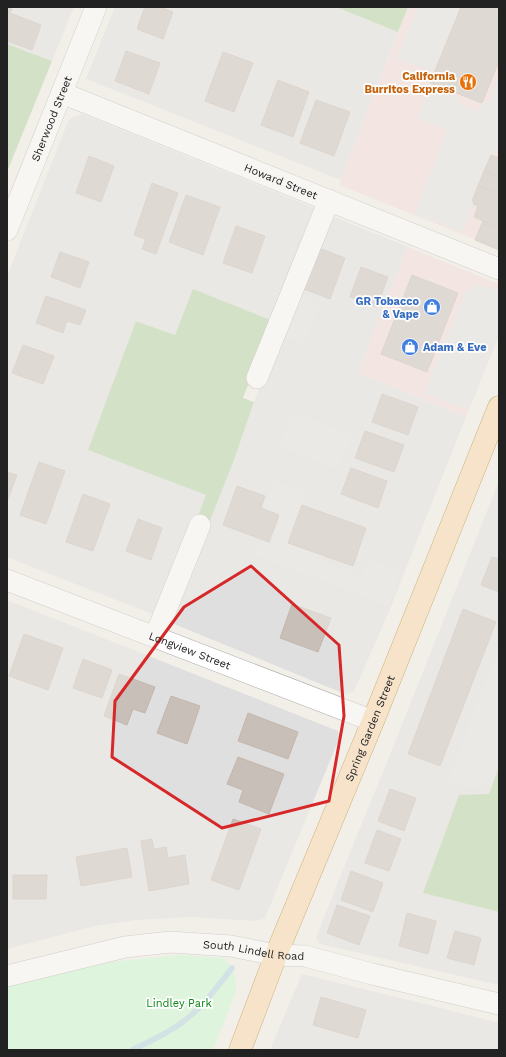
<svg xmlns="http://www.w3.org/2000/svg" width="506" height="1057" font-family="'Work Sans',sans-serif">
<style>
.residential{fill:#e0dfdf}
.commercial{fill:#f2dad9}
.forest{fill:#add19e}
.park{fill:#c8facc}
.parking{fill:#e2e2e2}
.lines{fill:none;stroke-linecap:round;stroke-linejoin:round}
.stream{stroke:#aad3df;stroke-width:5.5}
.building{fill:#c7bfb8;stroke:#c4b6ab}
.minor-casing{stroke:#a9a9a9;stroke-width:22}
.major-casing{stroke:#a06b00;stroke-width:23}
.minor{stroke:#fff;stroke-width:21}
.major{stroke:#fcd6a4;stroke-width:22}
.marked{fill:none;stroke:#d62828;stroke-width:3;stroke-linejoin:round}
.labels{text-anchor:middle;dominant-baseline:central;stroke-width:3.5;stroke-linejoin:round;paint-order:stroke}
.food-label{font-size:11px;font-weight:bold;fill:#c56008;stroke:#fff;text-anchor:end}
.street-label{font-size:11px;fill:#222;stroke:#fff}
.shop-label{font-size:11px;font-weight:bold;fill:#366cbe;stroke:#fff;text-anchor:end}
.park-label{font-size:11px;fill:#0c8416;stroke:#fff}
</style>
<rect width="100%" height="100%" fill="#f2efe9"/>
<g class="residential">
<path d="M7 7H74L52 61 7 44Z"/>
<path d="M115 7H336L398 32 341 180 86 79Z"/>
<path d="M82 114 317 209 273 321 175 335 137 321 88 450 206 495 157 616 7 557V276L69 119Z"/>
<path d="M327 214 408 247 358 373 466 417 388 614 354 691 345 694 169 622 234 460 254 402Z"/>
<path d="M499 481V767L489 794 424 893 499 912V985L320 944 316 938 342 872 385 767Z"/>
<path d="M7 600 338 731 339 739 265 918 256 921 191 917 135 920 95 926 7 949Z"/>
<path d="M302 974 425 1004 499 1023V1050H270Z"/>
</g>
<g class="commercial">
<path d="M408 7H499V249L339 185Z"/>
<path d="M408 247 499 284V336L466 417 358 373Z"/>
</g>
<g class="forest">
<path d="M336 7H408L398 32Z"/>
<path d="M7 44 52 61 7 172Z"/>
<path d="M193 289 273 321 243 398 254 402 234 460 209 523 197 518 206 495 88 450 136 321 175 335Z"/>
<path d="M499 767V912L423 893 459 795 489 794Z"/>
</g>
<path class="park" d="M181 955 225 958 232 968 235 976 236 991 213 1050H7V985L100 963Z"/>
<g class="parking">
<path d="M418 7H460L433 72 397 58Z"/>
<path d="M499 77V149L495 148 463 232 414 214 447 131 417 117 429 87 460 99 458 104 478 112 480 105 490 101Z"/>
<path d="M480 284 499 292V334L469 410 424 393 466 291Z"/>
<path d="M288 290 321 303 304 344 272 331Z"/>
<path d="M293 412 352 435 338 470 279 447Z"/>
<path d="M273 480 306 492 289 537 325 554 326 562 361 575 368 558 400 571 396 581 398 587 389 607 255 555 260 540 271 544 282 513 264 506Z"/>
<path d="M499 646V763L490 786 467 788 447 781Z"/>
</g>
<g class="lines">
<path class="stream" d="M132 1050C149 1042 169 1033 184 1021 203 1007 217 987 232 968"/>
</g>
<g class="building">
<path d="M7 7 12 9 10 13 41 25 32 50 7 41Z"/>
<path d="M145 7H160L173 12 163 39 137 29Z"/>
<path d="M461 7H493L499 10V61L482 103 430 83Z"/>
<path d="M126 51 160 63 149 94 115 81Z"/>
<path d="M223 52 253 63 234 112 205 101Z"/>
<path d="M278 80 309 92 293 137 261 125Z"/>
<path d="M316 100 350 112 334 156 300 143Z"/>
<path d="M491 155 499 158V177L484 171Z"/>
<path d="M89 156 114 166 101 202 76 193Z"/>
<path d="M484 171 499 177V194L478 186Z"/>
<path d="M152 183 178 193 156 254 142 249 146 239 134 235Z"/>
<path d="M478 186 499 194V228L474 217 478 206 473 204 474 202 472 201Z"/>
<path d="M186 195 220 207 203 255 169 242Z"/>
<path d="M483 221 499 228V250L475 240Z"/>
<path d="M236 226 265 236 252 273 223 263Z"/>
<path d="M319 248 345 258 330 299 304 289Z"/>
<path d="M60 252 89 262 80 288 51 277Z"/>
<path d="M361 267 388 277 377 307 350 297Z"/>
<path d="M412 275 458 293 427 372 381 354Z"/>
<path d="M46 296 86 310 80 325 67 321 63 333 36 323Z"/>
<path d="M23 345 54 356 43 384 12 373Z"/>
<path d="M382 394 418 407 408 435 372 422Z"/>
<path d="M365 431 404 445 394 472 355 458Z"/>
<path d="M39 462 65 471 46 524 20 515Z"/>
<path d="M351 468 387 481 378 508 341 494Z"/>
<path d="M7 472 17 475 7 502Z"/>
<path d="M237 486 265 496 261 508 279 515 269 542 223 525Z"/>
<path d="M83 494 110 504 93 551 66 542Z"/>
<path d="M302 505 366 528 353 566 288 543Z"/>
<path d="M138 519 162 528 151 560 126 551Z"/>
<path d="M492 557 499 559V592L481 585Z"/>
<path d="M292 604 331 618 318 652 280 638Z"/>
<path d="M463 609 496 622 440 766 408 754Z"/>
<path d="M24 634 63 648 48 690 9 676Z"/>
<path d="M83 659 112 670 102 698 73 688Z"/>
<path d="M119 674 155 687 145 713 133 709 127 725 104 716Z"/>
<path d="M171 696 200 706 187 744 157 733Z"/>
<path d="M248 713 298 732 288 759 238 741Z"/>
<path d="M238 757 284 774 269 814 239 802 243 790 227 784Z"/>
<path d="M390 789 416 798 404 831 378 821Z"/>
<path d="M233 819 261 829 239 890 211 880Z"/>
<path d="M377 830 401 839 389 871 365 863Z"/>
<path d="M152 839 154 849 166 847 168 858 185 855 189 884 149 891 141 841Z"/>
<path d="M127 848 132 877 81 886 76 857Z"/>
<path d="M351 871 383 883 373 912 341 900Z"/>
<path d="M13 875H47L46 899H13Z"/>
<path d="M337 905 370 916 359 945 327 933Z"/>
<path d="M407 913 436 921 428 954 399 946Z"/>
<path d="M455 931 481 938 474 965 447 958Z"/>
<path d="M321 997 366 1010 358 1038 313 1025Z"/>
</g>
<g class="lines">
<g class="minor-casing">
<g id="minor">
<path id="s1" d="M62 93 499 269"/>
<path id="s2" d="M7 230 96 7"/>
<path d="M257 378 329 200"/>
<path id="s3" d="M7 580 373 721"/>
<path d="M155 637 200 525"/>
<path id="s4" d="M7 976 125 947 170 942 231 946 276 955 305 956 372 974 499 1004"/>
</g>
</g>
<g class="major-casing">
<g id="major">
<path id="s5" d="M240 1050 276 955 373 721 499 407"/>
</g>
</g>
<use href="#minor" class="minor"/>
<use href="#major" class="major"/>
</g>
<path d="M0 0H506V1057H0ZM251 566 339 645 344 716 329 801 222 828 112 757 115 701 184 607Z" fill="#f2efe9" fill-opacity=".55" fill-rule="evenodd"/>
<path class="marked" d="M251 566 339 645 344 716 329 801 222 828 112 757 115 701 184 607Z"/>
<defs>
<g id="restaurant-disc" transform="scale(0.9)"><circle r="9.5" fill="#e8710a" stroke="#fff"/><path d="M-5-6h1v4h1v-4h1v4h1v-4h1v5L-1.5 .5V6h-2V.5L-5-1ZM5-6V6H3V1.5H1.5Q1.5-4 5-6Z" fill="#fff"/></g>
<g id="shop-disc" transform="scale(0.9)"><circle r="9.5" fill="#3f7fe0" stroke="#fff"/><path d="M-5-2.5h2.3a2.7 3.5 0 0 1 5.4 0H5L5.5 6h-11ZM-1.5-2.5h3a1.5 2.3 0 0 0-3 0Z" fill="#fff"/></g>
</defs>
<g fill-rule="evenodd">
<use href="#restaurant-disc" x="468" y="82"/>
<use href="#shop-disc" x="432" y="307"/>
<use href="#shop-disc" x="410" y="347"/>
</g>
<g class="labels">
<g class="food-label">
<text x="455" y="76">California<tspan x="455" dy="13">Burritos Express</tspan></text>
</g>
<g class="street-label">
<text stroke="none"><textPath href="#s2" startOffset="120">Sherwood Street</textPath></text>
<text stroke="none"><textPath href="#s1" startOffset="236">Howard Street</textPath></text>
<text stroke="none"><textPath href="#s3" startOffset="196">Longview Street</textPath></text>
<text stroke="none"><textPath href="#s5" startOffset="347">Spring Garden Street</textPath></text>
<text stroke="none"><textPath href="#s4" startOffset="251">South Lindell Road</textPath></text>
</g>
<g class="shop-label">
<text x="419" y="301">GR Tobacco<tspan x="419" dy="13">&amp; Vape</tspan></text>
<text x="423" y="347" text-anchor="start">Adam &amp; Eve</text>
</g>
<g class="park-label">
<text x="179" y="1003">Lindley Park</text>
</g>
</g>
<rect width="506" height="1057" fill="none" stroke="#222222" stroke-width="16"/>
</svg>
